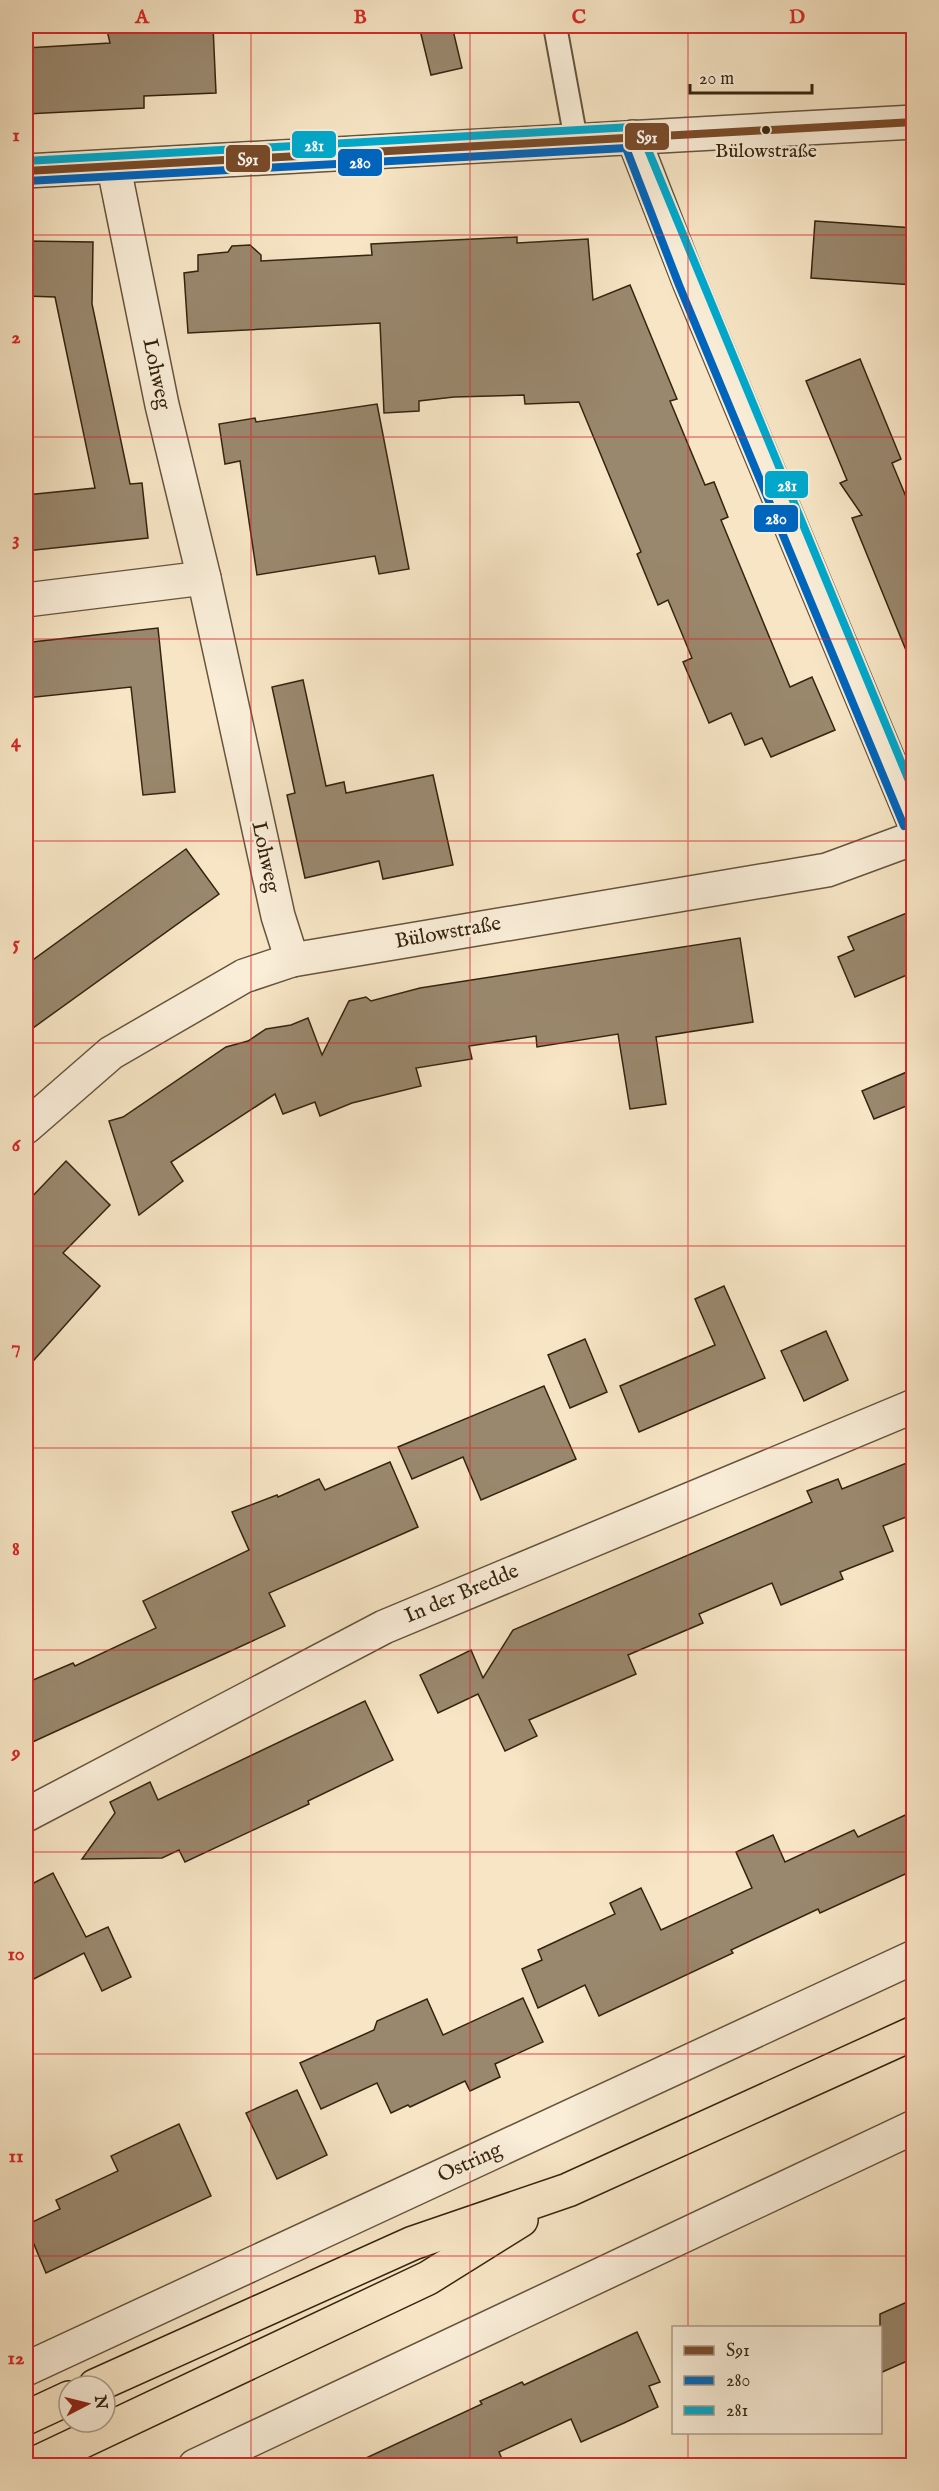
<svg xmlns="http://www.w3.org/2000/svg" width="939" height="2491" font-family="'IM FELL English',serif">
<style>
.building{fill:#9a886e;stroke:#35240f;stroke-width:1.5}
.lines{fill:none;stroke-linecap:round;stroke-linejoin:round}
.lane-casing{stroke:#66543c;stroke-width:26}
.street-casing{stroke:#66543c;stroke-width:36}
.primary-casing{stroke:#35240f;stroke-width:36}
.lane{stroke:#faeed9;stroke-width:22}
.street{stroke:#faeed9;stroke-width:33}
.primary{stroke:#f7e5c5;stroke-width:33}
.bus-1-casing{stroke:#faeed9;stroke-width:12}
.bus-2-casing{stroke:#faeed9;stroke-width:12}
.bus-3-casing{stroke:#faeed9;stroke-width:12}
.bus-1{stroke:#7a4b2a;stroke-width:8}
.bus-2{stroke:#0065bd;stroke-width:8}
.bus-3{stroke:#00a9ce;stroke-width:8}
.grid{fill:none;stroke:#d62828;stroke-width:1.5;stroke-opacity:0.55}
.bus-dot{fill:#35240f;stroke:#faeed9;stroke-width:2}
.labels{text-anchor:middle;dominant-baseline:central;stroke-width:5;stroke-linejoin:round;paint-order:stroke}
.bus-label{font-size:20px;fill:#35240f;stroke:#faeed9}
.street-label{font-size:21px;fill:#35240f;stroke:#faeed9}
.line-badge{stroke:#faeed9;stroke-width:2}
.badge-label{font-size:16px;text-anchor:middle;font-weight:bold;fill:#fff}
.neatline{fill:none;stroke:#d62828;stroke-width:2}
.grid-label{font-size:20px;text-anchor:middle;font-weight:bold;fill:#d62828}
</style>
<rect width="100%" height="100%" fill="#f7e5c5"/>
<filter id="stains"><feTurbulence type="fractalNoise" baseFrequency=".00333" numOctaves="4"/><feColorMatrix values="0 0 0 0 .2 0 0 0 0 .09 0 0 0 0 .02 0 0 0 .5 -.17"/></filter>
<radialGradient id="worn" r=".72"><stop offset=".6" stop-color="#630" stop-opacity="0"/><stop offset="1" stop-color="#630" stop-opacity=".3"/></radialGradient>
<g class="building">
<path d="M106 26H213L216 93 144 96V108L26 114V48L110 43Z"/>
<path d="M419 26H452L462 68 431 75Z"/>
<path d="M815 221 914 228V285L811 278Z"/>
<path d="M517 237V243L588 239 593 300 630 285 677 399 670 401 705 485 714 482 728 517 721 520 790 687 812 677 835 730 771 757 762 738 745 745 731 713 709 723 683 662 692 658 668 600 658 605 637 554 641 552 579 402 525 404 524 395 454 397 419 401V411L384 413 380 323 188 333 184 273 198 271V255L228 252 232 246 250 245 261 255V261L372 255 371 244Z"/>
<path d="M26 241 93 242 92 304 130 484 142 483 148 538 26 551V495L95 488 55 297 26 296Z"/>
<path d="M860 359 901 459 892 463 914 516 912 665 852 518 862 515 840 483 847 480 806 381Z"/>
<path d="M377 404 409 569 379 574 375 556 257 575 240 461 225 464 219 424 255 418 256 422Z"/>
<path d="M158 628 175 792 143 795 131 687 26 698V652L33 651 32 642Z"/>
<path d="M303 680 326 786 344 782 346 793 433 775 453 865 383 879 379 861 305 878 287 795 295 793 272 687Z"/>
<path d="M186 849 219 894 26 1033V965Z"/>
<path d="M914 910V972L855 997 838 957 854 950 848 937Z"/>
<path d="M740 938 753 1022 656 1037 666 1104 630 1109 618 1034 537 1047 536 1036 469 1046 472 1059 416 1068 421 1086 352 1103 320 1116 315 1102 283 1114 275 1094 171 1162 183 1181 139 1215 109 1121 123 1117 226 1047 248 1041 266 1029 291 1025 308 1018 322 1055 349 1001 366 997 371 1001 420 988Z"/>
<path d="M914 1069V1103L874 1119 862 1091Z"/>
<path d="M66 1161 110 1205 63 1253 100 1286 26 1369V1203Z"/>
<path d="M724 1286 765 1378 639 1432 620 1386 715 1345 695 1299Z"/>
<path d="M826 1331 848 1380 804 1401 781 1351Z"/>
<path d="M585 1339 607 1392 570 1408 548 1355Z"/>
<path d="M544 1386 576 1459 481 1500 463 1457 412 1479 398 1447Z"/>
<path d="M914 1460V1514L883 1526 893 1551 840 1572 843 1579 781 1605 772 1583 699 1614 703 1623 628 1655 636 1674 529 1720 537 1736 505 1751 478 1694 438 1713 420 1675 471 1650 483 1678 513 1630 812 1502 807 1491 838 1479 842 1489Z"/>
<path d="M390 1462 418 1527 269 1593 285 1626 26 1745V1683L73 1663 75 1666 156 1628 143 1601 249 1550 232 1512 277 1495 278 1497 319 1479 325 1490Z"/>
<path d="M365 1701 393 1760 308 1801 309 1804 185 1862 179 1850 162 1858 82 1859 115 1813 110 1802 150 1782 158 1800Z"/>
<path d="M914 1811V1870L820 1913 818 1909 731 1950 733 1953 599 2016 585 1985 538 2008 522 1969 542 1960 538 1950 615 1914 610 1903 641 1888 661 1930 752 1888 736 1852 773 1835 785 1862 854 1830 858 1837Z"/>
<path d="M53 1873 86 1937 108 1927 131 1977 102 1991 84 1953 26 1983V1887Z"/>
<path d="M523 1998 543 2042 495 2064 500 2077 470 2091 465 2081 410 2107 408 2105 391 2113 377 2083 321 2109 300 2063 374 2030 377 2021 427 1999 443 2035Z"/>
<path d="M297 2090 327 2155 277 2179 246 2113Z"/>
<path d="M179 2124 211 2196 46 2273 26 2225 60 2209 56 2200 118 2171 111 2156Z"/>
<path d="M914 2299V2358L880 2373V2314Z"/>
<path d="M637 2332 660 2382 649 2386 658 2407 624 2423 581 2442 571 2419 499 2452 505 2466H349L482 2404 480 2401 496 2394 522 2382 524 2385Z"/>
</g>
<g class="lines">
<g class="lane-casing">
<path id="lane" d="M555 26 576 140"/>
</g>
<g class="street-casing">
<g id="street">
<path d="M633 137 689 281 914 822"/>
<path d="M114 168 162 405 204 578 278 916 292 960"/>
<path d="M26 171 914 122"/>
<path d="M26 600 204 578"/>
<path d="M26 1127 111 1053 244 976 292 960 827 870 914 838"/>
<path d="M26 1815 384 1627 914 1406"/>
<path d="M26 2369 914 1957"/>
<path d="M195 2466 914 2127"/>
</g>
</g>
<g class="primary-casing">
<g id="primary">
<path d="M95 2386 413 2243 568 2190 914 2033"/>
<path d="M26 2418 69 2398"/>
<path d="M30 2466 428 2278 521 2220"/>
</g>
</g>
<use href="#lane" class="lane"/>
<use href="#street" class="street"/>
<use href="#primary" class="primary"/>
<g class="bus-1-casing">
<path id="bus-1" d="M26 171 914 122"/>
</g>
<g class="bus-2-casing">
<path id="bus-2" d="M27 181 626 148 679 285 904 826"/>
</g>
<g class="bus-3-casing">
<path id="bus-3" d="M26 161 632 127 639 128 914 793"/>
</g>
<use href="#bus-1" class="bus-1"/>
<use href="#bus-2" class="bus-2"/>
<use href="#bus-3" class="bus-3"/>
</g>
<path class="grid" d="M251 26V2466M470 26V2466M688 26V2328M26 235H914M26 437H914M26 639H914M26 841H914M26 1043H914M26 1246H914M26 1448H914M26 1650H914M26 1852H914M26 2054H914M26 2256H914M688 2432V2466"/>
<circle class="bus-dot" cx="766" cy="130" r="5"/>
<g class="labels">
<g class="bus-label">
<text x="766" y="151">Bülowstraße</text>
</g>
<g class="street-label">
<text transform="translate(156 374) rotate(78)">Lohweg</text>
<text transform="translate(265 857) rotate(78)">Lohweg</text>
<text transform="translate(448 933) rotate(-10)">Bülowstraße</text>
<text transform="translate(462 1594) rotate(-23)">In der Bredde</text>
<text transform="translate(470 2163) rotate(-25)">Ostring</text>
</g>
</g>
<g class="line-badge">
<rect x="624" y="122" width="46" height="29" rx="6" fill="#7a4b2a"/>
<rect x="291" y="130" width="46" height="29" rx="6" fill="#00a9ce"/>
<rect x="225" y="144" width="46" height="29" rx="6" fill="#7a4b2a"/>
<rect x="337" y="148" width="46" height="29" rx="6" fill="#0065bd"/>
<rect x="764" y="470" width="45" height="29" rx="6" fill="#00a9ce"/>
<rect x="753" y="504" width="46" height="29" rx="6" fill="#0065bd"/>
</g>
<g class="badge-label">
<text x="647" y="143">S91</text>
<text x="314" y="151">281</text>
<text x="248" y="165">S91</text>
<text x="360" y="168">280</text>
<text x="787" y="491">281</text>
<text x="776" y="524">280</text>
</g>
<rect width="939" height="2491" fill="none" stroke="#f7e5c5" stroke-width="66"/>
<rect x="672" y="2326" width="210" height="108" fill="#faeed9" stroke="#ab9d88" stroke-width="1.5"/>
<rect x="684" y="2346" width="30" height="9" fill="#7a4b2a" stroke="#ab9d88" stroke-width="1.5"/>
<text x="726" y="2356" font-size="18" fill="#35240f">S91</text>
<rect x="684" y="2376" width="30" height="9" fill="#0065bd" stroke="#ab9d88" stroke-width="1.5"/>
<text x="726" y="2386" font-size="18" fill="#35240f">280</text>
<rect x="684" y="2406" width="30" height="9" fill="#00a9ce" stroke="#ab9d88" stroke-width="1.5"/>
<text x="726" y="2416" font-size="18" fill="#35240f">281</text>
<g transform="translate(87 2404) rotate(83)"><circle r="28" fill="#faeed9" stroke="#ab9d88" stroke-width="1.5"/>
<path d="M0-4.5L10 22L0 15L-10 22Z" fill="#8f2418"/>
<text y="-9" font-size="16" font-weight="bold" text-anchor="middle" fill="#35240f">N</text>
</g>
<path d="M690 84v9h122v-9" fill="none" stroke="#35240f" stroke-width="3"/>
<text x="699" y="84" font-size="18" fill="#35240f" stroke="#faeed9" stroke-width="4.5" paint-order="stroke">20 m</text>
<rect x="33" y="33" width="873" height="2425" class="neatline"/>
<g class="grid-label">
<text x="142" y="23">A</text>
<text x="360" y="23">B</text>
<text x="579" y="23">C</text>
<text x="797" y="23">D</text>
<text x="16" y="141">1</text>
<text x="16" y="343">2</text>
<text x="16" y="545">3</text>
<text x="16" y="747">4</text>
<text x="16" y="949">5</text>
<text x="16" y="1151">6</text>
<text x="16" y="1353">7</text>
<text x="16" y="1555">8</text>
<text x="16" y="1758">9</text>
<text x="16" y="1960">10</text>
<text x="16" y="2162">11</text>
<text x="16" y="2364">12</text>
</g>
<rect width="100%" height="100%" filter="url(#stains)"/>
<rect width="100%" height="100%" fill="url(#worn)"/>
</svg>
